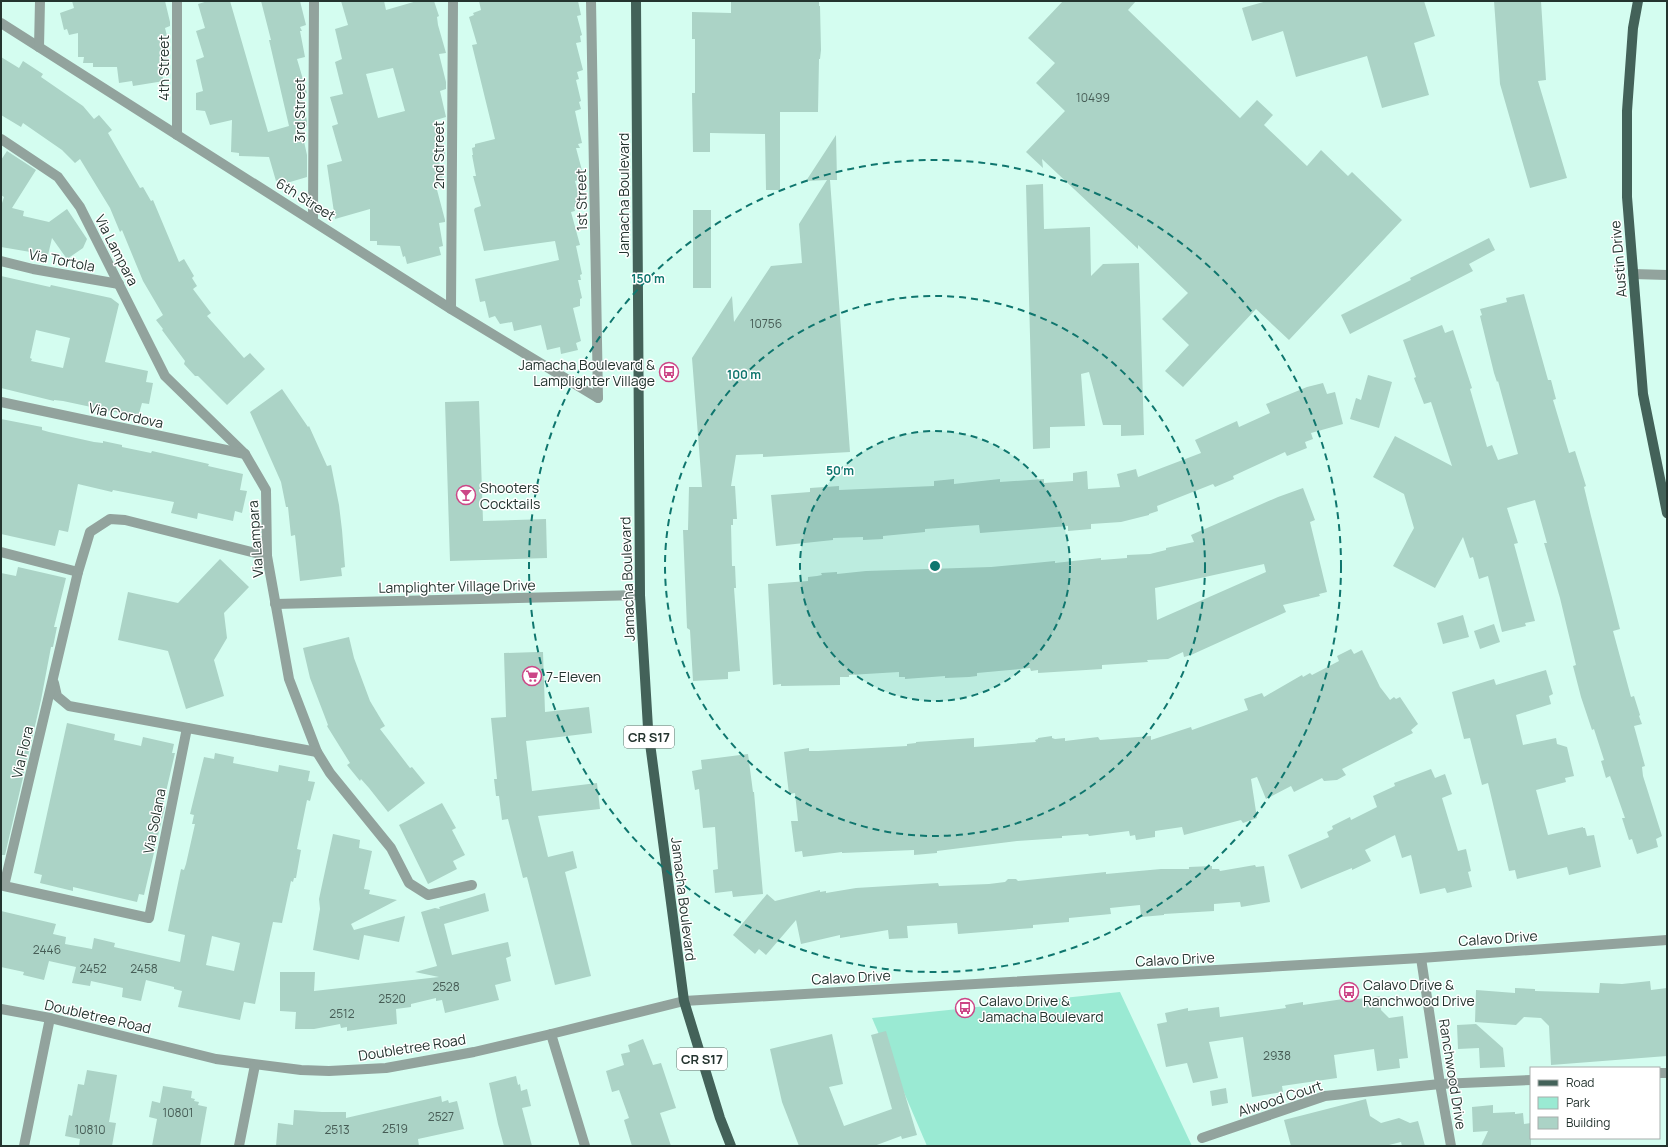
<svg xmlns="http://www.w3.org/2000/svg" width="1668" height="1147" font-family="Manrope,sans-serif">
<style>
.green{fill:#9aead3}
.building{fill:#abd3c6;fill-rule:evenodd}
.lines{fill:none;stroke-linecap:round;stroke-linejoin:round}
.minor{stroke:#92a39d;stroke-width:10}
.major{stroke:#436259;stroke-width:10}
.ring{fill:none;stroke:#0f766e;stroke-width:2;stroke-dasharray:7 5}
.labels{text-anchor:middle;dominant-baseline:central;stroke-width:3;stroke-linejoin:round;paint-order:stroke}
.number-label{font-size:12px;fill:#465c55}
.shield{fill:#fff;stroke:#66716d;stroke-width:1}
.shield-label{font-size:13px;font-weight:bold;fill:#24342f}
.street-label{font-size:14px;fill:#24342f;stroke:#fff}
.poi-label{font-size:14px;fill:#24342f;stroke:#fff;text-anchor:start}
.centre{fill:#0f766e;stroke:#fff;stroke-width:2}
.ring-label{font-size:12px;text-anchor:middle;font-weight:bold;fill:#0f766e;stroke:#fff;stroke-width:3;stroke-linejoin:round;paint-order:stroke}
</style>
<rect width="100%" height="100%" fill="#d4fdf0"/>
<path class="green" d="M1120 992 1192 1146H927L872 1018Z"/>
<g class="building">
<path d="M72 1H165L170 22V26L165 28 167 36 163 37 170 73 162 75 164 81 133 86 132 81 119 83 117 67H93V63H83L84 57H78V33L69 35 67 29 64 30 60 13 74 8Z"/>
<path d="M208 1H230L268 132 289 126 269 40H271L261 1H300L306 25 300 27 302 31H300L305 57 297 59 307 93 301 95 307 121V126L301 128 307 155V177L280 185 278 180 276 181 269 157 239 156V153L231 152 232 120 210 125 205 111 196 110V93L203 91 196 60 204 57 196 31 205 28 198 4Z"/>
<path d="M341 1H384L386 10 417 1H434L439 16 437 17 438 25 446 53 439 54 446 82V89L440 91 446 117 436 120 445 154 438 156 444 184 436 186 445 220V222L439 223 443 246 439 247 441 255 407 264 405 256 403 257 400 246 377 245V241H370V209L335 219 327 165 342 161 332 126 338 124 330 97 343 94 335 62 342 59 335 29 348 25ZM393 68 405 111 378 118 366 74Z"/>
<path d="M479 1H578L581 15 577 16 582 35 580 36 581 42 576 43 583 70 577 72 579 79 576 80 581 101 579 102 581 109 575 111 582 143 578 144 580 148H576L584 178 575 181 581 205 574 207 575 211 571 212 580 245 576 246 582 274 580 275 581 280H578L582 298 580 299V306L573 308 581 341 576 343 578 350 561 354 560 347 547 350 541 325 514 331 512 322 500 324 495 316 489 318 485 301 480 302 475 279 559 260 555 241 484 251 474 210 475 208 481 206 473 176H476L472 155H473L472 148 475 147V144L495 139 472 45 477 44 469 17 474 15 473 13 481 10Z"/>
<path d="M731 1H819V6H820L821 50 820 59H819L818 112H780V190H766L765 134 710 133V152H693L692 93H695V39H692V12L731 13Z"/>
<path d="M1063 1H1136L1128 10 1240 118 1257 100 1273 115 1264 125 1307 166 1321 150 1348 176 1352 172 1402 220 1289 340 1256 309 1183 387 1165 371 1189 345 1162 319 1188 293 1138 245V249L1042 159 1043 168 1026 152 1065 111 1036 83 1055 63 1028 38Z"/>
<path d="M1267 1H1424L1435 36 1414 43 1429 95 1382 108 1367 56 1296 77 1283 31 1252 41 1242 8Z"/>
<path d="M1494 1H1541L1546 80 1538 81 1567 178 1530 188 1500 84Z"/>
<path d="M1 57 19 68 23 61 43 74 41 77 83 106 94 119 99 115 112 130 108 133 140 188 143 187 151 201 153 200 179 262 184 259 194 276 192 278 197 286 193 289 211 313 207 316 244 358 250 353 265 369 227 405 198 376H195L184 364 185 361 162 330 163 329 156 320 163 315 143 281 122 230 120 232 110 208 80 159 75 163 62 150 23 123 21 127 1 115Z"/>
<path d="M836 135 837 180H830L850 452 763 457V454L736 455 731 486H735L737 519H733V525H731L732 566H735L736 588H734L740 671 728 672V679L693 681 690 630 687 628 683 530H688L689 487H702L692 358 732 296 734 322 771 266 802 263 799 224 827 180 806 181Z"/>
<path d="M7 151 36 170 12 208 24 211 23 216 49 222 67 209 87 239 83 248 67 259 52 238 48 255 1 247V206L4 197 1 195V160Z"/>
<path d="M1043 184 1044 229 1090 227 1091 276 1103 264 1139 263 1144 435 1121 436V425H1103L1089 372 1081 374 1085 426 1050 427V448L1033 449 1026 185Z"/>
<rect x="693" y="210" width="18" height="78"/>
<path d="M1489 238 1495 250 1469 264 1473 271 1350 334 1341 315 1411 280 1410 278Z"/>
<path d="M1 276 50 287 51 285 111 298 119 304 105 362 148 371 146 382 153 383 149 404 142 403 138 417 63 401 54 400V401L1 388ZM36 330 70 338 63 368 31 361 32 359 30 358Z"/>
<path d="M1524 294 1548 380H1551L1556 399 1553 400 1569 453 1575 451 1586 486 1584 487 1591 516 1620 629 1613 631 1631 697 1634 696 1640 715 1639 716 1642 724 1634 726 1645 766 1642 767 1643 776 1662 836 1656 839 1658 847 1637 854 1632 839 1629 840 1622 818H1625L1613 784 1610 776 1606 778 1601 761 1604 760 1594 729 1592 730 1581 697 1573 666 1576 665 1560 598 1544 543H1547L1535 500 1507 508 1518 543 1514 544 1535 621 1525 623 1526 626 1502 632 1488 576 1479 579 1473 557 1470 558 1463 537 1435 588 1393 566 1414 528 1404 494 1373 477 1395 436 1452 466 1431 402 1424 404 1414 378 1416 377 1403 340 1442 325 1445 333 1453 330 1472 388 1470 389 1487 447 1492 445 1498 460 1518 454 1498 381 1497 382 1494 373 1480 316 1482 315 1480 309 1507 302 1506 298Z"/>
<path d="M1368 375 1392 382 1379 428 1350 419 1356 398 1361 400Z"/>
<path d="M1323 383 1327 394 1335 392 1343 424 1311 433 1313 439 1305 442 1307 448 1287 456 1285 452 1233 476 1234 479 1215 487 1213 484 1157 506 1158 511 1149 514V515L1121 522 1091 524V529L1068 531V526L980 533 979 525 925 529V532L883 536V539L863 540V537L833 538V540L776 546 771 495 810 492V488L839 486V490L934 486V481L954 479V484L1000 479V482L1044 479V483L1073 481V473L1087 471 1088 489 1120 487 1117 474 1136 469 1138 477 1201 453 1195 440 1237 421 1239 427 1270 413 1266 404 1307 387Z"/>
<path d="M282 389 308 427 309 426 327 466 331 465 339 505 342 530 345 567 341 568 342 576 300 581 295 535 291 536 288 507H286L281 482 250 412Z"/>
<path d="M479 401 483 521 546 519 547 558 450 561 445 402Z"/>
<path d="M1 419 42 427V430L49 432 94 442 103 443V441L122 445V447L151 453 152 451 209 464 208 466 243 474 240 490 247 491 242 513 235 511 233 521 198 513 197 519 171 513 174 502 113 490 112 492 78 484 68 532 59 530 55 546 1 534Z"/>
<path d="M1303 488 1315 520 1310 522 1327 592 1319 594 1320 596 1283 605 1286 612 1191 655 1184 657 1183 652 1168 659 1147 660 1148 662 1102 665V669L1038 673V670L1031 671 1030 668 977 673V676L969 677 945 678V676L905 679V677H899V672L849 675V677H840V685L781 686V684L773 685 768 584 808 581V577L817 576 822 575 821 573 837 572V574L866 571 991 567 1055 561V563L1101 558V560L1127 558V555L1150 554 1166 550V548L1194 542 1191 535 1278 497ZM1264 564 1266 572 1157 620 1155 588Z"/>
<path d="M220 559 249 587 224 613 227 638 214 660 224 696 186 709 168 651 118 640 128 592 178 603Z"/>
<path d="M18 567 66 578 54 627H57L53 647H51L41 700 5 855H1V573L16 576Z"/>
<path d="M1463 615 1469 637 1443 644 1437 623Z"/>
<path d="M1494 624 1500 642 1480 649 1474 631Z"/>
<path d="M349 637 354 658 370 701 385 726 380 729 410 768 412 767 425 783 388 812 369 788 361 779 360 781 347 765 350 763 327 726 328 725 310 678 303 648Z"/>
<path d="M1351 649 1354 654 1362 650 1380 687 1390 700 1394 697 1396 699 1400 697 1418 724 1411 730 1413 733 1342 769 1346 775 1337 780 1324 781 1322 778 1294 792 1291 786 1266 799 1257 777 1251 779 1257 818 1243 823 1241 820 1184 835 1182 827 1155 831V837L1136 840 1135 835 1130 836 1129 831 1089 836 1088 834 1062 836V838L1017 841 937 851V853L914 855V850L842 853V852L803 857 802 851 795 852 791 821H798L795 793 789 794 784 752 809 748V751H818L907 746V744L916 743V742L974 738V747L1036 742 1035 740 1038 739V738L1052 736V738L1055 739 1065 738V741L1098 737 1100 740 1151 736V740L1191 727 1192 730 1248 710 1244 699 1262 693 1264 697 1302 675 1303 677 1310 673 1312 675 1339 661 1337 656Z"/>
<path d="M537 652H543L545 712 589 707 592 733 526 741 532 791 597 783 600 809 538 816 548 857 573 851 577 868 565 872 591 976 555 985 527 877 523 878 508 819 502 820 499 796H496L494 779H497L491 718 506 717 504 653Z"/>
<path d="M1546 670 1553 694 1549 696 1551 704 1516 715 1523 745 1556 738 1557 744 1567 747 1574 776 1565 778 1566 782 1536 790 1548 835 1583 827V828H1585L1587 836 1594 835 1601 867 1569 875 1567 867 1517 879 1515 870 1509 871 1488 783 1482 785 1470 738 1464 739 1452 692 1494 679 1496 685Z"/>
<path d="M67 723 115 734 114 740 141 746 143 737 174 744 172 753H175L165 796 163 806 165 807 161 823 144 895 139 894 137 902 73 887V891L40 883 42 875 34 873Z"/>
<path d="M215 753 234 757 233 763 278 772 279 765 310 771 308 781 315 782 310 801 307 800 297 849 301 850 296 878H294L293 882 291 881 282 923 273 922 255 1004 244 1002 240 1020 178 1007 182 991 174 989V987L146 980 141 1001 122 997 123 988 91 981 90 986 72 983 76 967 49 961 44 980 23 975 24 972 1 967V911L56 924 53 934 66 937 65 944 92 949 94 938 115 943 114 947 180 962 185 935 168 931 181 869 184 870 186 864 195 824H192L194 815 190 814 204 757 214 759ZM212 936 240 943 234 971 206 965Z"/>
<path d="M748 754 753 792H754L763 894 733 897 732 891 715 893 713 870 718 869 715 827 703 828 699 789 695 790 692 771 702 769 701 760Z"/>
<path d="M1431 769 1435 778 1445 774 1452 794 1442 798 1458 851 1466 849 1471 871 1468 872 1472 887 1447 893 1445 888 1420 894 1411 855 1402 858 1395 835 1365 850 1371 861 1352 870V868L1301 889 1288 855 1329 837 1327 832 1333 829 1332 826 1350 817 1351 820 1377 807 1373 796 1395 786 1394 783Z"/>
<path d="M442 803 456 828 452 830 465 855 453 861 457 869 428 884 399 825Z"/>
<path d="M333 834 360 840 359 848 372 851 364 889 370 890 369 894 397 900 351 924 354 930 405 916 399 942 364 935 359 960 313 950 320 909 319 899Z"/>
<path d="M1255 865 1256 867 1264 866 1270 902 1241 907 1240 902 1214 904V911L1164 914V915L1141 917 1140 905 1110 908 1111 914 1069 918V922L1033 925V928L958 934 957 923 907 926 908 938 889 939 888 930 840 938V935L801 944 796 920 766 955 759 949 755 954 733 935 767 894 775 901 820 890V892L826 891V893L856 888 938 883 939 886 989 884 1005 882 1008 879H1016L1018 881 1106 872V874L1161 869H1189V867L1212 866V869H1219L1220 871Z"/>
<path d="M485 893 489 911 444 924 452 955 508 942 511 956 506 958 511 981 495 985 499 1000 445 1013 442 1000 436 1001V998L411 1004V1007L396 1009 397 1024 347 1031V1027L341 1028 340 1024 314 1029H295L296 1012 280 1011V972H315L314 991 439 977 415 972 437 966 421 912 435 908 440 909 439 907Z"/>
<path d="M1650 981 1651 990 1667 988V1056L1551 1065 1549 1026 1541 1018 1524 1017 1516 1025 1475 1022 1476 990 1515 993V988L1535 989V991L1599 993 1600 983 1622 984Z"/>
<path d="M1380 996 1381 1010 1389 1018 1403 1016 1408 1058 1399 1059 1400 1068 1377 1071 1374 1049 1334 1055 1337 1078 1282 1086 1283 1092 1252 1097 1243 1037 1209 1042 1218 1078 1193 1083 1187 1063 1166 1067 1157 1024 1167 1022 1165 1013 1188 1008V1011L1219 1007 1220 1017 1286 1008 1285 1005 1303 1002V1005L1343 999V1001Z"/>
<path d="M1476 1024 1503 1048 1505 1067 1480 1068 1479 1048 1458 1049 1457 1025Z"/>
<path d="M886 1031 917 1135 902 1139 901 1136 874 1146H799L782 1102 770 1049 832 1034 843 1084 829 1087 844 1126 892 1109 871 1035Z"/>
<path d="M643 1039 653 1065 661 1063 676 1108 660 1113 671 1146H632L624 1120 629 1118 619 1090 612 1092 606 1071 624 1065 621 1054 630 1052 628 1045Z"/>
<path d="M87 1070 117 1075 109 1122 116 1123 112 1146H79L80 1139 65 1136 69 1115 72 1116 78 1084 84 1085Z"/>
<path d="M516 1076 518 1085 520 1084 521 1091 527 1089 531 1106 522 1108 532 1146H504L498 1124 489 1083Z"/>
<path d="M163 1086 192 1091 191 1098 195 1099 194 1101 199 1102 198 1105 207 1107 200 1146H152L157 1119 149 1117 152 1101 160 1103Z"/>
<path d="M1226 1088 1228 1103 1212 1106 1210 1091Z"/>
<path d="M441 1096 442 1102 448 1100 449 1103 457 1101 464 1129 418 1139 419 1146H276L278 1123 293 1125 294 1110 322 1112H346V1118Z"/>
<path d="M1366 1099 1370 1116 1381 1123 1399 1118 1410 1123 1418 1121 1425 1146H1402L1401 1142 1385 1146H1291L1284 1120Z"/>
<path d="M1493 1105V1113L1515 1112V1114L1523 1113 1524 1124 1531 1123V1146H1481L1488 1131 1473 1132 1472 1107Z"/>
</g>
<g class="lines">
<g class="minor">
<path d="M591 1 598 398"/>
<path d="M1 23 451 309 598 398"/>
<path d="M39 47 40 1"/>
<path d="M177 135V1"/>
<path d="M1 139 58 177 80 207 165 376 245 454 266 490 267 556 289 679 317 752 330 773 391 848 409 883 428 895 472 885"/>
<path d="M313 220 314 1"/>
<path d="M1 261 33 269 119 284"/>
<path d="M1633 274 1667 275"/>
<path d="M451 309 453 1"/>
<path d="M1 402 245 454"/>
<path d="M1 552 78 572"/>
<path d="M275 604 640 595"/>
<path d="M54 683 57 696 69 706 317 752"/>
<path d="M187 728 149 918 4 886 78 572 90 532 110 519 125 520 267 556"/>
<path d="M1421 958 1440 1084 1451 1146"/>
<path d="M1 1009 50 1018 216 1059 301 1070 329 1071 386 1068 474 1052 551 1034 684 1001 1421 958 1667 940"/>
<path d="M551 1034 585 1146"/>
<path d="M1659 1073H1667"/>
<path d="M1202 1138 1325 1096 1440 1084 1531 1080"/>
<path d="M24 1146 50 1018"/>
<path d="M239 1146 255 1065"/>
</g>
<g class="major">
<path d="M636 1 640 595 648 728 684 1001 720 1118 731 1146"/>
<path d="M1638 1 1633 28 1627 111V197L1643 394 1667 513"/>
</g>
</g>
<circle cx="935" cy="566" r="135" fill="#0f766e" fill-opacity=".12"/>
<g class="ring">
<circle cx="935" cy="566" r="135"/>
<circle cx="935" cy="566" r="270"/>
<circle cx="935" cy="566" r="406"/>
</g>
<defs>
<g id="bus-ring" transform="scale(1)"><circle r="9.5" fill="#fff" stroke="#cc4687" stroke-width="1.5"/><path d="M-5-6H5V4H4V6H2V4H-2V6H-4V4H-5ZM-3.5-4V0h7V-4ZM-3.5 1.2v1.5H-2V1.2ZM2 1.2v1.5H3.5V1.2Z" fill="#cc4687"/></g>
<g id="bar-ring" transform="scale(1)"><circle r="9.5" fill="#fff" stroke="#cc4687" stroke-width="1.5"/><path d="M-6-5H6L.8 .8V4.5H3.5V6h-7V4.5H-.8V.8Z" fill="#cc4687"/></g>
<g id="supermarket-ring" transform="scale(1)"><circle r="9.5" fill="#fff" stroke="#cc4687" stroke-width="1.5"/><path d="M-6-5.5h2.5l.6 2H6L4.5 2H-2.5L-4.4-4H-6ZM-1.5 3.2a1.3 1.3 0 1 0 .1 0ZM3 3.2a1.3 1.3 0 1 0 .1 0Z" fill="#cc4687"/></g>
</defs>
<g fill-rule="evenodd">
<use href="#bus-ring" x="669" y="372"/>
<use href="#bar-ring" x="466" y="495"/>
<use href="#supermarket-ring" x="532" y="676"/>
<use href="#bus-ring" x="1349" y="992"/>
<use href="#bus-ring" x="965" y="1008"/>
</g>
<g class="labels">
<g class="number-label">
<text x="1093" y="97">10499</text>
<text x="766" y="323">10756</text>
<text x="47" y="949">2446</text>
<text x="93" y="968">2452</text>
<text x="144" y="968">2458</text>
<text x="446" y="986">2528</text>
<text x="392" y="998">2520</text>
<text x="342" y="1013">2512</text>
<text x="1277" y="1055">2938</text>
<text x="178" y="1112">10801</text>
<text x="441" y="1116">2527</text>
<text x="395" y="1128">2519</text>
<text x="90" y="1129">10810</text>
<text x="337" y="1129">2513</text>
</g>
<g class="shield">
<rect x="624" y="726" width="50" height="22" rx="3"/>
<rect x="677" y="1048" width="50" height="22" rx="3"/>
</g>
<g class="shield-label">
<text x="649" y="737">CR S17</text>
<text x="702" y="1059">CR S17</text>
</g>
<g class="street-label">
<text transform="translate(163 68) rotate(-90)">4th Street</text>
<text transform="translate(299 110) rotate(-90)">3rd Street</text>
<text transform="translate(438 155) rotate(-90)">2nd Street</text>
<text transform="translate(623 195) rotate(-90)">Jamacha Boulevard</text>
<text transform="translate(306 199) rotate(32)">6th Street</text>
<text transform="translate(581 200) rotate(-91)">1st Street</text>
<text transform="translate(117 250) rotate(63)">Via Lampara</text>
<text transform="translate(1618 259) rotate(-95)">Austin Drive</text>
<text transform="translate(62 260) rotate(11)">Via Tortola</text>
<text transform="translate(126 415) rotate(12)">Via Cordova</text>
<text transform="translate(255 539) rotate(-94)">Via Lampara</text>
<text transform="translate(627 579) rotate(-92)">Jamacha Boulevard</text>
<text transform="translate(457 586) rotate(-1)">Lamplighter Village Drive</text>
<text transform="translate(22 752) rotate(-77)">Via Flora</text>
<text transform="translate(154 821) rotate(-79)">Via Solana</text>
<text transform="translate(684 899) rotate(83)">Jamacha Boulevard</text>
<text transform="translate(1498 938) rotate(-4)">Calavo Drive</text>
<text transform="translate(1175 959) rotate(-3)">Calavo Drive</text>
<text transform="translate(851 977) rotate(-3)">Calavo Drive</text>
<text transform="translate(98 1016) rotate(13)">Doubletree Road</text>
<text transform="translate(412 1047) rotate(-9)">Doubletree Road</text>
<text transform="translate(1453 1074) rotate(81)">Ranchwood Drive</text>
<text transform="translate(1280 1098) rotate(-18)">Alwood Court</text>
</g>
<g class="poi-label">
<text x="655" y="364" text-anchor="end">Jamacha Boulevard &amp;<tspan x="655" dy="16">Lamplighter Village</tspan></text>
<text x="480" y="487">Shooters<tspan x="480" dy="16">Cocktails</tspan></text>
<text x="546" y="676">7-Eleven</text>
<text x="1363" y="984">Calavo Drive &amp;<tspan x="1363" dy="16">Ranchwood Drive</tspan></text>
<text x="979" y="1000">Calavo Drive &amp;<tspan x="979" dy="16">Jamacha Boulevard</tspan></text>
</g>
</g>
<circle cx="935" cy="566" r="6" class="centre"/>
<g class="ring-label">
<text x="648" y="283">150 m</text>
<text x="744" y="379">100 m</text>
<text x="840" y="475">50 m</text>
</g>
<rect width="1668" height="1147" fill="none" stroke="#24342f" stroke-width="4"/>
<rect x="1530" y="1067" width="130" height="72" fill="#ffffff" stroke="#a7aeac"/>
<rect x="1538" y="1080" width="20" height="6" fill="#436259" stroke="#a7aeac"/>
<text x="1566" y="1087" font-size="12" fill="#24342f">Road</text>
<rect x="1538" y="1097" width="20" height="12" fill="#9aead3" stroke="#a7aeac"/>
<text x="1566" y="1107" font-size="12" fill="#24342f">Park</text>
<rect x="1538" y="1117" width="20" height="12" fill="#abd3c6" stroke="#a7aeac"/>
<text x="1566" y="1127" font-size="12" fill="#24342f">Building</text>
</svg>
